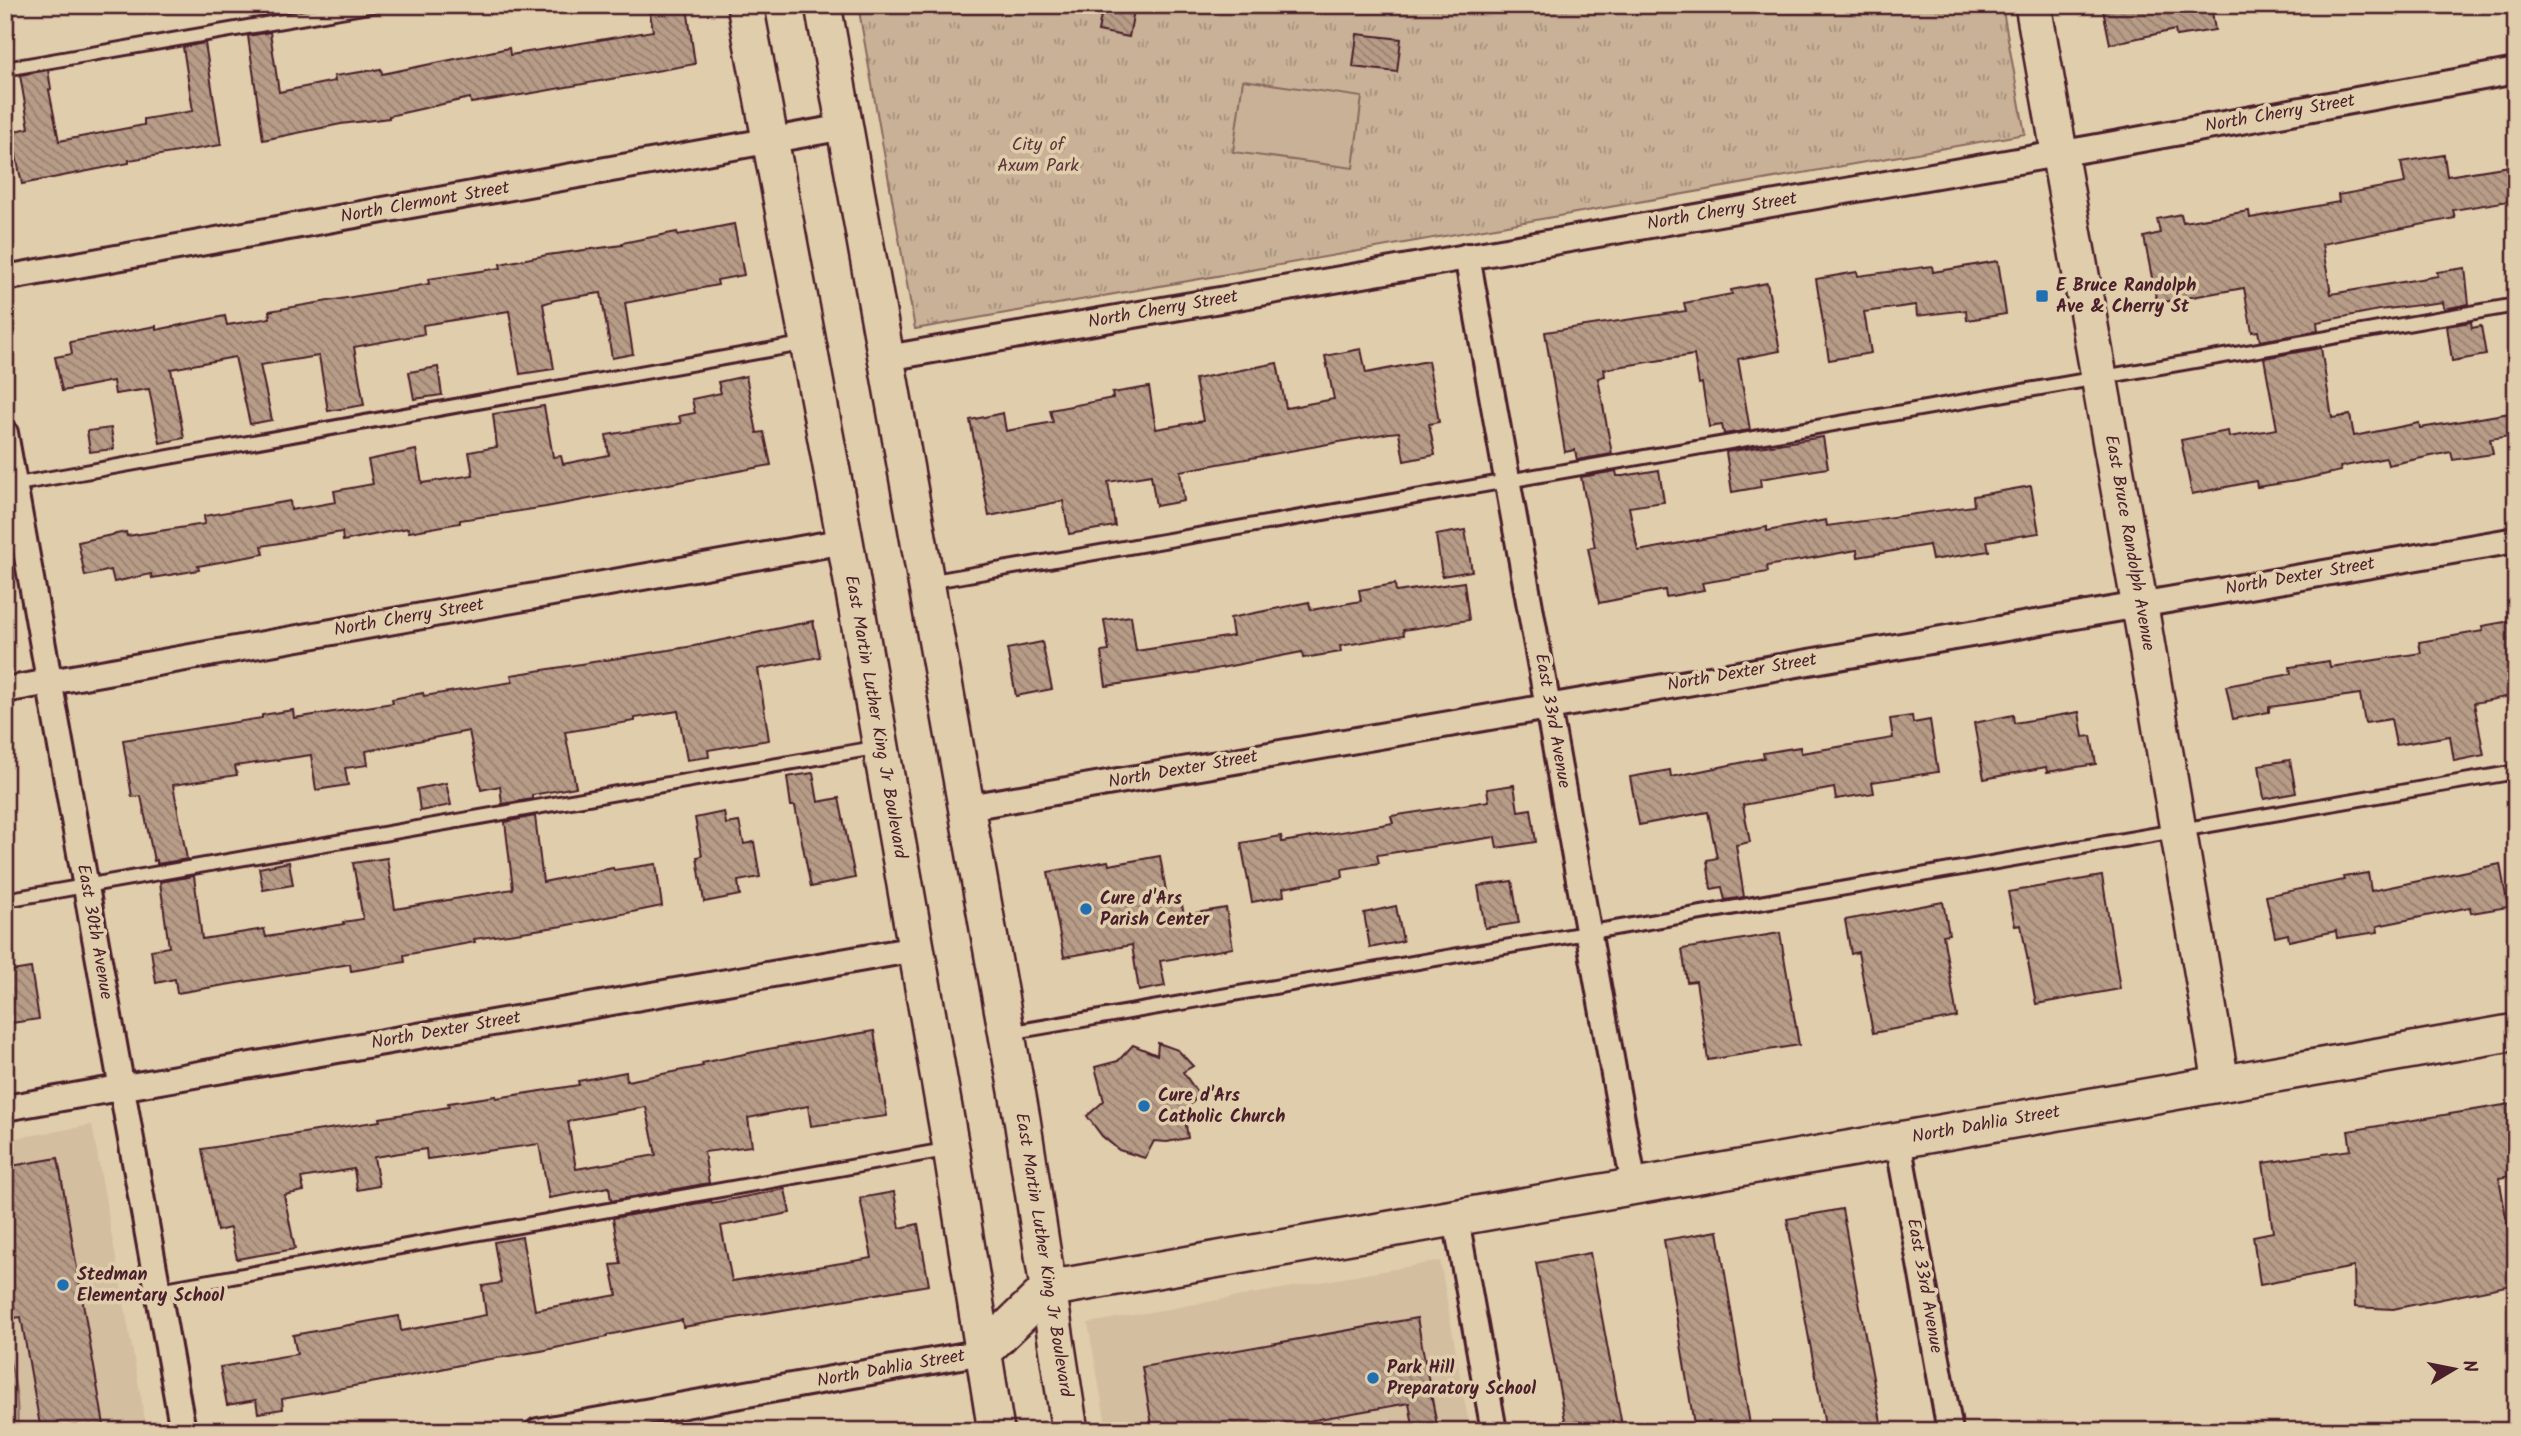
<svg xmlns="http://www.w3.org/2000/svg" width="2521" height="1436" font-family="Kalam,sans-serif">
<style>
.built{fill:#d4bea0}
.park{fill:url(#park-tufts);stroke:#896860;stroke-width:2}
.pitch{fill:#c8b196;stroke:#896860;stroke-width:2}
.building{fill:url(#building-back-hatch);stroke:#4a1f2b;stroke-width:2;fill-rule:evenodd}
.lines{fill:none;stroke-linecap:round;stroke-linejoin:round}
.lane-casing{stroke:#4a1f2b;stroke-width:18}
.street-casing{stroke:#4a1f2b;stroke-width:30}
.secondary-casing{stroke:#4a1f2b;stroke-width:40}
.lane{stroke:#e0cdab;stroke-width:12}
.street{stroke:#e0cdab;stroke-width:24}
.secondary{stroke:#e0cdab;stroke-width:35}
.poi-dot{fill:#1f6fb2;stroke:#e0cdab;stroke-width:2.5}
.labels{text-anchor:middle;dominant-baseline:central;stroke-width:7;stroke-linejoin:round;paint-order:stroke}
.street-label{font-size:18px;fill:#4a1f2b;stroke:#e0cdab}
.park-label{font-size:18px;fill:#5d353b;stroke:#e0cdab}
.poi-label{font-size:18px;font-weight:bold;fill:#4a1f2b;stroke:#e0cdab;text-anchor:start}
</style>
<defs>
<pattern id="park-tufts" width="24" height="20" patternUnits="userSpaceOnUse" patternTransform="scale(1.75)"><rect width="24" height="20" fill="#c8b196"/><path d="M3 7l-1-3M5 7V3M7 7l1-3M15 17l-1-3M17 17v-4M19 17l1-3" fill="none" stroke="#a48f7b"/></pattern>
<pattern id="building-back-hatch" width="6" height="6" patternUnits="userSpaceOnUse" patternTransform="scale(1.75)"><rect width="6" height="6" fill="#b79c87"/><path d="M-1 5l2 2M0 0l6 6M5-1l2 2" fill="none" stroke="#977f6f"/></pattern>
</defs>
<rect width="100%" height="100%" fill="#e0cdab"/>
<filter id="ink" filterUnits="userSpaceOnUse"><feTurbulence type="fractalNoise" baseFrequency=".0143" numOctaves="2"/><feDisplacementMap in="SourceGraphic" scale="14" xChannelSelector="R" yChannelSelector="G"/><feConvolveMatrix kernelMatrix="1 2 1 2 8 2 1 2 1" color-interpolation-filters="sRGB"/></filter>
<g filter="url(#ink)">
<g class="built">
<path d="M92 1125 147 1431H5V1140Z"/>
<path d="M1440 1261 1470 1431H1107L1088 1323Z"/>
</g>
<g class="park">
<path d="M858 5H2002L2025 134 915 329Z"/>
<path d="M5 1343C13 1371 20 1401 17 1431H5Z"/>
</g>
<path class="pitch" d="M1243 80 1362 97 1353 168 1233 152Z"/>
<g class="building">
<path d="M1103 5H1135L1129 37 1098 31Z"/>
<path d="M2102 5H2211L2215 30 2176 36 2175 30 2110 44Z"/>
<path d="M687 7 695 64 533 93 471 103 470 98 389 116V118L341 124 263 140 248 36 270 32 279 92 335 81 334 76 381 69 382 74 509 48 510 55 653 31 650 13Z"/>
<path d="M1357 34 1401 39 1397 72 1353 67Z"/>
<path d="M205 43 221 145 129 160V163L22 184 11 132 29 128 20 75 48 70 51 89 49 90 59 141 144 125V119L193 111 183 47Z"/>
<path d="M2444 155 2447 176 2510 166 2515 200 2453 210 2455 218 2322 244 2331 294 2438 276 2437 272 2465 268 2469 304 2444 309 2443 302 2379 310 2317 322 2318 331 2260 341 2258 331 2252 332 2244 288 2157 303 2144 237 2160 233 2157 219 2181 214 2183 222 2249 211 2250 218 2339 202 2338 195 2405 183 2401 162Z"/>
<path d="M734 224 744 275 717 280 718 285 625 303 633 354 612 358 601 293 555 300 543 304 554 369 520 374 509 311 423 325 424 334 354 347 364 405 328 411 319 356 260 365 272 420 250 424 235 357 171 369 184 438 160 443 149 389 115 394 113 381 62 391 55 357 72 354 70 342 156 326V330L225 316 227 325 270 318 269 311 429 284 428 279 501 268 500 264 547 255 622 245V243L677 232 678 235Z"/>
<path d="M1998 261 2006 314 1967 320 1966 310 1917 316 1916 305 1864 312 1871 353 1829 360 1816 279 1857 272 1858 276 1932 266 1933 272Z"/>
<path d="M1767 283 1780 351 1738 359 1750 430 1724 434 1722 425 1709 427 1702 383 1699 384 1694 355 1604 369 1605 376 1598 378 1612 454 1577 460 1575 450 1565 452 1545 332 1686 311 1684 303 1732 294 1731 290Z"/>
<path d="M2471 322 2472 328 2481 326 2486 355 2452 361 2447 326Z"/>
<path d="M2321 348 2332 418 2350 415 2354 436 2419 423 2420 428 2516 412V435L2490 439 2493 454 2453 460 2451 452 2388 465 2386 458 2340 467 2341 471 2296 481 2257 487 2256 481 2192 494 2181 440 2228 431 2229 437 2277 429 2264 358Z"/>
<path d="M1361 349 1366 373 1428 361 1439 422 1429 424 1435 455 1404 461 1399 432 1389 433 1180 471 1184 501 1156 506 1151 475 1108 482 1115 526 1069 534 1063 501 989 516 970 420 1003 413 1006 431 1053 422 1050 410 1113 398 1112 393 1149 387 1156 429 1203 421 1195 379 1277 363 1286 408 1334 399 1325 356Z"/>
<path d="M438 367 442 395 414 399 409 372Z"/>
<path d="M746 376 757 433 764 432 771 465 546 507 460 520V523L409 532 408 528 343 541 342 532 262 546 264 554 198 566 199 570 152 578 151 574 114 582 111 570 85 576 78 542 126 532 127 536 205 524 204 516 290 501 291 510 336 502 334 491 373 484 368 460 416 450 422 483 473 475 469 452 497 447 493 414 544 406 553 457 561 456 563 464 609 455 606 435 681 423 679 416 695 413 692 399 721 393 718 382Z"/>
<path d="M111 428 114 449 90 452 87 431Z"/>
<path d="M1823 437 1828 468 1760 479 1761 487 1732 492 1726 452Z"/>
<path d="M1659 470 1664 502 1629 507 1638 551 1767 527V531L1826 520 1827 526 1974 506 1973 496 2031 486 2039 533 1987 541 1989 551 1932 560 1929 545 1858 557 1857 550 1767 566 1768 572 1702 583 1704 590 1666 597 1665 590 1599 603 1588 548 1595 547 1581 477 1616 471 1617 476H1623Z"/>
<path d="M1465 530 1472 571 1442 576 1436 535Z"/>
<path d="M1464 582 1469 620 1403 630 1404 635 1340 646 1341 652 1303 658 1302 652 1200 672 1106 686 1101 652 1109 651 1104 620 1131 616 1136 651 1233 636 1230 618 1309 602 1311 610 1361 601 1359 590 1395 584 1396 592Z"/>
<path d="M2516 620V695L2474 703 2484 755 2454 761 2450 736 2396 745 2391 719 2365 723 2360 694 2269 707V712L2233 719 2226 686 2291 674 2290 667 2329 661 2330 667 2421 653 2419 642 2483 631 2482 626Z"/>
<path d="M813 621 820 657 758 669 769 740 708 750 709 757 687 760 678 711 635 718V721L565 732 576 787 532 795V799L502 804 500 786 481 790 469 731 366 751 368 765 345 768 348 785 316 790 311 755 235 766 237 775 173 785 187 859 157 864V860L154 861 141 796 132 797 123 740 262 718V715L293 710 294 718 393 703 392 699 423 693 424 696 513 682 511 675 694 646Z"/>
<path d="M1042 642 1052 689 1016 696 1007 649Z"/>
<path d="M2079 712 2083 737 2091 736 2096 764 2047 772 2046 767 1984 779 1974 723 2013 715 2014 723Z"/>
<path d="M1912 716 1913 723 1930 720 1938 772 1872 782 1874 793 1836 799 1834 788 1743 805 1750 842 1736 845 1744 897 1725 900 1722 887 1711 889 1707 860 1717 858 1708 812 1639 825 1630 777 1670 770 1671 777 1764 758 1763 753 1800 747 1801 753 1893 738 1890 719Z"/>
<path d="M2290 760 2296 793 2264 799 2259 765Z"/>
<path d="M813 773 818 802 839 798 855 878 811 887 795 806H791L787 777Z"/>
<path d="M446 783 451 805 420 811 417 789Z"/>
<path d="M1514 785 1518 811 1531 809 1536 842 1497 848 1495 837 1377 855 1379 863 1342 869 1343 877 1283 888 1284 896 1252 902 1241 843 1281 836 1282 842 1393 823 1391 816 1489 801 1487 789Z"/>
<path d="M724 812 726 824 739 822 744 844 754 842 760 877 738 881 740 895 704 902 697 857 702 856 695 818Z"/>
<path d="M535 816 543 882 613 868 614 870 656 864 662 906 563 926 474 939 475 942 404 955 405 962 351 971 350 964 177 993 175 979 156 983 151 950 169 947 160 882 194 876 202 939 264 929 266 937 344 924 343 922 363 919 353 863 387 858 395 909 513 889 505 822Z"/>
<path d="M1160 856 1167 897 1180 895 1184 915 1226 908 1233 948 1160 961 1165 986 1139 991 1132 945 1064 957 1048 872 1108 861 1109 865Z"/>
<path d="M289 862 293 885 263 890 259 868Z"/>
<path d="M2500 864 2508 907 2471 913 2470 907 2377 926 2378 932 2337 938 2336 931 2289 941 2288 934 2275 937 2266 896 2344 880 2343 877 2368 873 2371 891Z"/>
<path d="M2102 876 2120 989 2036 1004 2021 925 2015 926 2008 892Z"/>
<path d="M1512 881 1519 923 1485 928 1478 886Z"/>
<path d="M1943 902 1949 934 1943 935 1957 1017 1873 1033 1858 952 1851 954 1845 920Z"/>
<path d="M1396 906 1403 941 1370 948 1364 913Z"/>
<path d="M1780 933 1799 1045 1708 1060 1696 981 1687 982 1682 949Z"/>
<path d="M31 968 39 1019 5 1024V972Z"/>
<path d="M874 1031 887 1116 811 1126 808 1106 748 1118 752 1146 704 1152 709 1183 611 1201 609 1187 549 1198 539 1144 427 1159 426 1149 374 1157 379 1186 357 1190 354 1169 301 1178 304 1191 284 1195 295 1249 237 1259 230 1228 217 1231 202 1149 380 1121 379 1118 449 1107 448 1103 496 1096V1098L579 1085 578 1081 626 1072 627 1081 703 1066 702 1063 768 1049ZM646 1107 656 1155 576 1169 568 1121Z"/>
<path d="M1158 1043 1178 1050 1193 1066 1183 1072 1199 1095 1184 1112 1188 1138 1167 1142 1154 1141 1145 1158 1119 1150 1102 1136 1087 1116 1104 1101 1095 1067 1118 1061 1133 1045 1157 1055Z"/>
<path d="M2516 1103V1175L2499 1178 2511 1244 2516 1243V1284L2393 1309 2355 1307 2354 1267 2260 1285 2253 1236 2273 1232 2263 1163 2351 1150 2348 1131Z"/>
<path d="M58 1158 105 1431H41L21 1317 5 1319V1236L10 1235 5 1210V1167Z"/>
<path d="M785 1189 790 1213 721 1226 732 1281 872 1258 860 1198 894 1192 900 1228 918 1224 929 1285 683 1327 682 1320 607 1335V1337L541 1351 478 1361 409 1376 282 1399 283 1409 258 1413 256 1400 227 1405 220 1367 297 1354 293 1335 399 1316 401 1331 486 1315 482 1286 501 1283 494 1242 522 1237 535 1310 617 1295 611 1265 621 1264 613 1218 711 1201 712 1203Z"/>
<path d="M1842 1209 1881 1422 1826 1431 1787 1219Z"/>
<path d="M1718 1231 1751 1431H1695L1664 1240Z"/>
<path d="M1590 1253 1623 1431H1567L1536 1263Z"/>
<path d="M1417 1318 1438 1431H1414L1409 1403 1252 1431H1153L1142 1367Z"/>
</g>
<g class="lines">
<g class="lane-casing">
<g id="lane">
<path d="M5 69 375 5"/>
<path d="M12 485 808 343"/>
<path d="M928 582 2516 305"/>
<path d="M5 900 880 747"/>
<path d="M1008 1033 2516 772"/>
<path d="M159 1290 951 1149"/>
</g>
</g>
<g class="street-casing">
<g id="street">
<path d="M1467 256 1634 1186"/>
<path d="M5 278 845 127"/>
<path d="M887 358 2092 148 2516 71"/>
<path d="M5 433 183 1431"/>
<path d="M5 690 845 541"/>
<path d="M968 807 2516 540"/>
<path d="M5 1108 916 949"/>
<path d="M1898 1141 1950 1431"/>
<path d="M1456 1219 1494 1431"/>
<path d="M538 1431 983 1352"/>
</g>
</g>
<g class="secondary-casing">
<g id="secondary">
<path d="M745 5 845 541 951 1148 996 1431"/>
<path d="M823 5 1022 1119 1070 1431"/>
<path d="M2033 5 2143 624 2221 1082"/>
<path d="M983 1352 1048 1289 2516 1032"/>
</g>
</g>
<use href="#lane" class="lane"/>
<use href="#street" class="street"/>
<use href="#secondary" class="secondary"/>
</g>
</g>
<g class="poi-dot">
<rect x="2035" y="289" width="14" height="14" rx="3.5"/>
<circle cx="1086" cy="909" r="7"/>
<circle cx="1144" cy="1106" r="7"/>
<circle cx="63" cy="1285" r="7"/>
<circle cx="1373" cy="1378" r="7"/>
</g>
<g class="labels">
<g class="street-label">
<text transform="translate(2280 114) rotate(-10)">North Cherry Street</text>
<text transform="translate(425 203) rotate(-10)">North Clermont Street</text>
<text transform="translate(1722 212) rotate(-10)">North Cherry Street</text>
<text transform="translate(1163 310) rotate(-10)">North Cherry Street</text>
<text transform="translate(2129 543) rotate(80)">East Bruce Randolph Avenue</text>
<text transform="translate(2300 577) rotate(-10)">North Dexter Street</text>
<text transform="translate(409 618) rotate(-10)">North Cherry Street</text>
<text transform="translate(1742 673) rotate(-10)">North Dexter Street</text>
<text transform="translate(875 717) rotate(80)">East Martin Luther King Jr Boulevard</text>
<text transform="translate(1552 721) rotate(80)">East 33rd Avenue</text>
<text transform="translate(1183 770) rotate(-10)">North Dexter Street</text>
<text transform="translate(94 932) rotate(80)">East 30th Avenue</text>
<text transform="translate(446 1031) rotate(-10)">North Dexter Street</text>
<text transform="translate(1986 1125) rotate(-10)">North Dahlia Street</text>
<text transform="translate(1043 1255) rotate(81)">East Martin Luther King Jr Boulevard</text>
<text transform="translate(1924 1286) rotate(80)">East 33rd Avenue</text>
<text transform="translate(891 1369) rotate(-10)">North Dahlia Street</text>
</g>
<g class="park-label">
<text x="1038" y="145">City of<tspan x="1038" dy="21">Axum Park</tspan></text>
</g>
<g class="poi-label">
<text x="2056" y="286">E Bruce Randolph<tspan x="2056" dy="21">Ave &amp; Cherry St</tspan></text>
<text x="1100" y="899">Cure d'Ars<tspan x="1100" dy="21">Parish Center</tspan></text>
<text x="1158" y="1096">Cure d'Ars<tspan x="1158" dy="21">Catholic Church</tspan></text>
<text x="77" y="1275">Stedman<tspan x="77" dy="21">Elementary School</tspan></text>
<text x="1387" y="1368">Park Hill<tspan x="1387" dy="21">Preparatory School</tspan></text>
</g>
</g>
<rect width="2521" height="1436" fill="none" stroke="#e0cdab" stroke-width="28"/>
<rect x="14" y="14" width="2493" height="1408" fill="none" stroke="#4a1f2b" stroke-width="2.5" filter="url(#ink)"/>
<g transform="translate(2454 1369) rotate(80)" stroke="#e0cdab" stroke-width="5" paint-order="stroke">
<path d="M0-5L12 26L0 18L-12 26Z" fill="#4a1f2b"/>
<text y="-10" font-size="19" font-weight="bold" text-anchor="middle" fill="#4a1f2b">N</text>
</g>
</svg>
